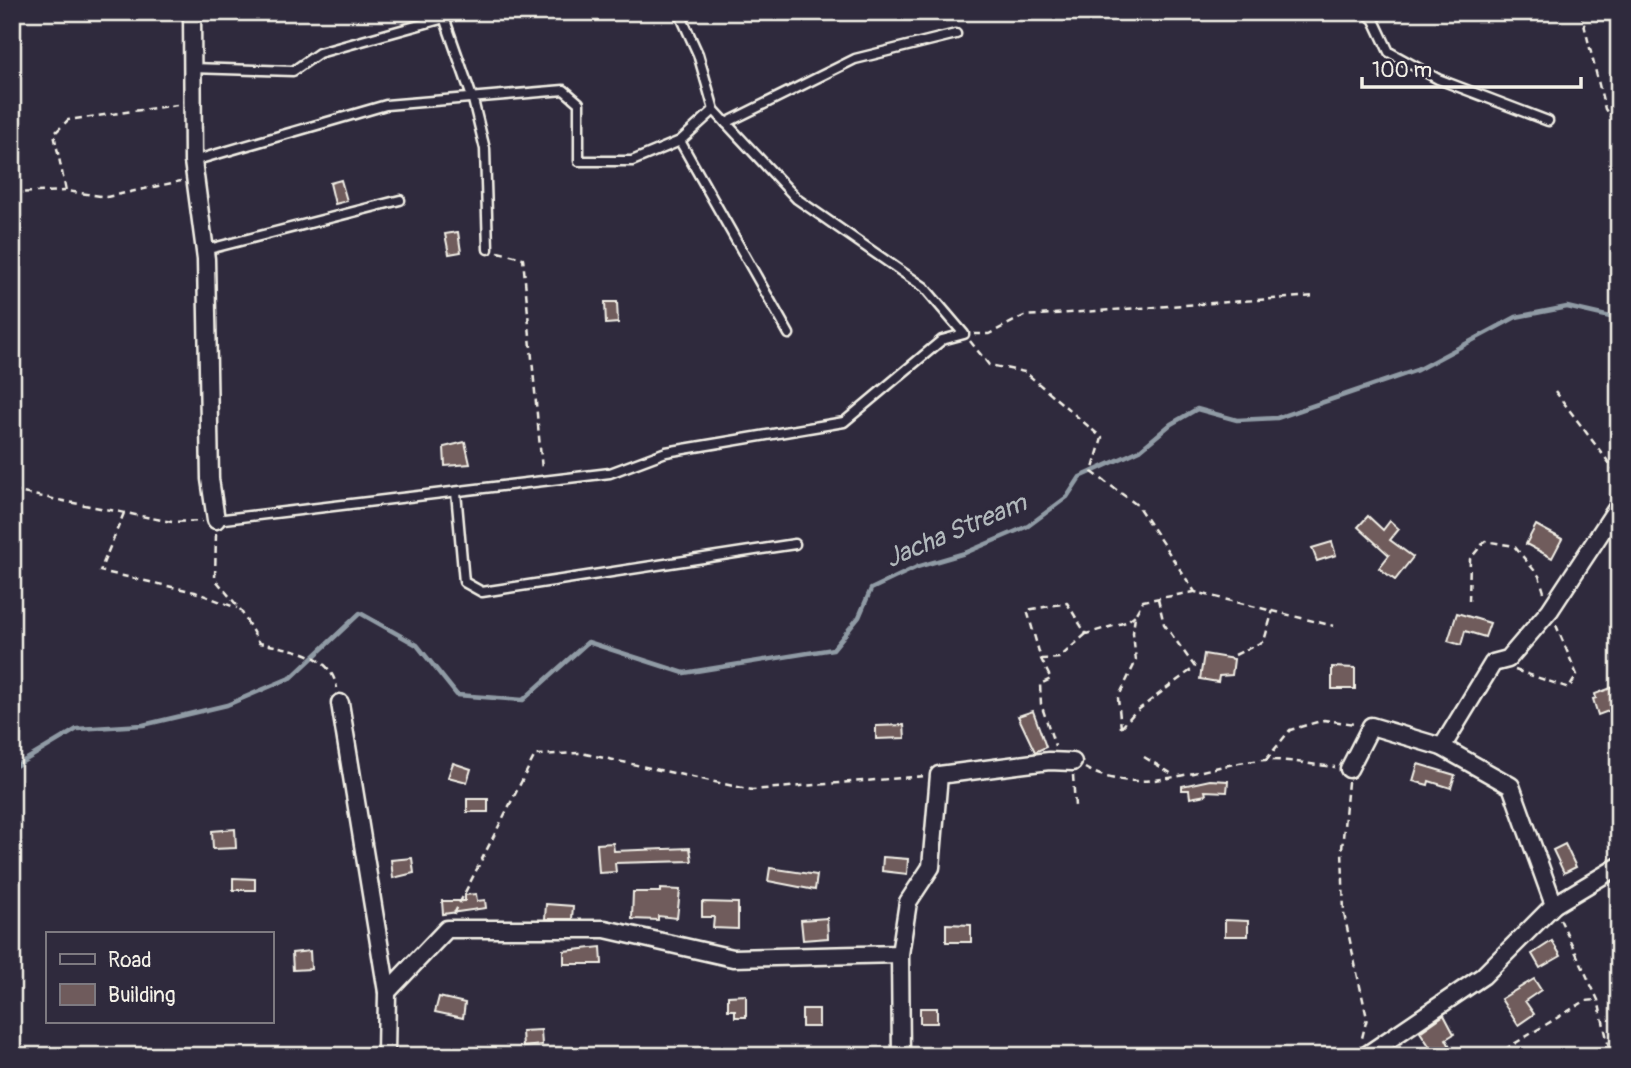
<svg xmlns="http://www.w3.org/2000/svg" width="1631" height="1068" font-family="Pangolin,sans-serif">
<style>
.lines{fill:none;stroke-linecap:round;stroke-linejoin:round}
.stream{stroke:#909ba5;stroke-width:4.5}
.building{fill:#6f5b5c;stroke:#f4f1e8;stroke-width:2}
.lane-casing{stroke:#f4f1e8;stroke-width:13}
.street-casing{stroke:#f4f1e8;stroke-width:21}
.path{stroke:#f4f1e8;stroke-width:2.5;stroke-dasharray:7 5;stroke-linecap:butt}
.lane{stroke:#2f2a3d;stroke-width:8}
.street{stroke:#2f2a3d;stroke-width:16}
.labels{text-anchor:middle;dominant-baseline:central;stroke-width:6;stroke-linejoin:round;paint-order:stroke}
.water-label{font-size:26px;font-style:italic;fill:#b1b8bb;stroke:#2f2a3d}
</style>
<rect width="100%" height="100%" fill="#2f2a3d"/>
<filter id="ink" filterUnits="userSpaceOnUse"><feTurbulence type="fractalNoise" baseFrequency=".0143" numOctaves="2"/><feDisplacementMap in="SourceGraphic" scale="14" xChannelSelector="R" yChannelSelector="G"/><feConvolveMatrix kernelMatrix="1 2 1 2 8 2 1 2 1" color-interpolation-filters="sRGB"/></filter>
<g filter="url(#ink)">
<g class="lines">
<path class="stream" d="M12 768 77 729 143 725 227 705 292 677 360 613 417 645 457 695 523 700 588 642 684 673 833 649 859 617 871 589 917 567 965 553 1028 526 1067 497 1080 477 1140 450 1171 424 1197 409 1237 420 1277 418 1417 370 1516 317 1567 307 1619 319"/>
</g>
<g class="building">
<path d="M341 180 347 201 335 204 330 183Z"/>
<path d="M458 232 461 252 449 254 445 234Z"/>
<path d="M605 302H617L618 323 606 324Z"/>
<path d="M465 442 470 464 445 466 444 447Z"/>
<path d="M1368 516 1383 530 1390 521 1399 529 1390 540 1413 557 1395 580 1379 568 1389 555 1358 527Z"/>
<path d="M1536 525 1562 539 1552 558 1526 544Z"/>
<path d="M1332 542 1336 555 1317 561 1312 548Z"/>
<path d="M1457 613 1490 623 1485 637 1465 631 1461 645 1448 641Z"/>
<path d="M1204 654 1234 659 1232 675 1219 676 1218 682 1200 679Z"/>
<path d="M1332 667 1355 668V689H1332Z"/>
<path d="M1619 685V707L1598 715 1593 699 1596 698 1595 694Z"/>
<path d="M1033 711 1046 747 1035 752 1018 716Z"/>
<path d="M904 725 905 738 876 739V726Z"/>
<path d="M453 763 471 769 467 782 448 777Z"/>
<path d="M1418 764 1455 775 1451 788 1429 781 1428 785 1413 781Z"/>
<path d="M1210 780 1228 781 1227 792 1205 791 1206 795 1190 798 1189 790H1182V786Z"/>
<rect x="467" y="799" width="21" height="13"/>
<path d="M235 829 236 848 213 849 212 831Z"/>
<path d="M613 843 614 851 690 848 692 861 615 863 616 872 599 873 597 844Z"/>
<path d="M1565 844 1576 867 1564 873 1553 850Z"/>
<path d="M883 857 908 859 907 874 882 871Z"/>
<path d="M412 858 414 873 393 878 391 860Z"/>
<path d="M770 868 817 875 815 890 768 881Z"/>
<path d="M233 878 255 879V890H233Z"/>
<path d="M660 889 680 890 677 918 658 916V920L632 919 633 892H660Z"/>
<path d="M476 894 477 901 485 900 486 908 443 914 442 901H465V895Z"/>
<path d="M702 902 738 903V929L713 928 714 917H702Z"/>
<path d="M546 904 573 906 572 919H545Z"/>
<path d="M827 918 828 938 803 940 801 920Z"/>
<path d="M1225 920 1248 921V936H1225Z"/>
<path d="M946 924 971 925V942H946Z"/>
<path d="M1552 941 1561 956 1540 968 1532 954Z"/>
<path d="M601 947 602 964H564V951Z"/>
<path d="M310 951 311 969 293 970 292 953Z"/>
<path d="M1534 979 1541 990 1525 1001 1534 1014 1518 1025 1501 999Z"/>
<path d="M746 995V1017H735V1010H728V996Z"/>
<path d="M439 997 465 1003 463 1018 435 1012Z"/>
<rect x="920" y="1008" width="17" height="15"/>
<rect x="802" y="1009" width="17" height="18"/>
<path d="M1444 1015 1454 1034 1446 1039 1455 1056H1436L1420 1032Z"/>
<path d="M541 1030 542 1045 523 1047 522 1031Z"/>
</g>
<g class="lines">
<g class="lane-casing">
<g id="lane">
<path d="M1365 12 1374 20 1389 52 1438 79 1548 121"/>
<path d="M445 20 473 100 485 149 488 249"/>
<path d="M191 68 293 71 319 53 466 12"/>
<path d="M714 110 680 141 789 334"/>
<path d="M726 123 855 59 956 34"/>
<path d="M193 161 386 105 564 90 579 103V161H632L680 141"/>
<path d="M205 250 400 200"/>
<path d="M456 492 464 582 482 592 795 544"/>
<path d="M216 520 610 473 666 452 844 422 942 340 964 334 924 287 797 199 714 110 698 54 679 12"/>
</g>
</g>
<g class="street-casing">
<g id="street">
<path d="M192 12 193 161 206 259 210 479 216 520"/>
<path d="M340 703 387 992 386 1056"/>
<path d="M1442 747 1493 663 1508 659 1550 610 1619 505"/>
<path d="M1349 769 1371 726 1442 747 1511 786 1554 905"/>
<path d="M387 992 447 929H605L733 958 900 954"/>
<path d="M901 1056 900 954 908 902 931 867 939 775 1049 761 1073 762"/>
<path d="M1365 1056 1483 976 1554 905 1619 866"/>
</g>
</g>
<g class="path">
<path d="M1581 12 1605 109 1619 130"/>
<path d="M177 105 68 120 54 134 66 191 107 197 181 181"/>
<path d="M12 193 65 191"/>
<path d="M498 252 523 258 542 470"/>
<path d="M974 334H989L1024 316 1316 296"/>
<path d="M970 341 989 365 1025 372 1102 438 1092 472 1137 505 1195 592 1334 626"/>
<path d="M1555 391 1619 476"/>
<path d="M12 491 172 522 202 521"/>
<path d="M124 513 100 571 195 592 237 608"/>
<path d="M216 534 215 579 240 609 259 643C291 650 329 651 337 688"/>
<path d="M1469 601 1470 559 1485 541 1514 546 1539 576 1544 592"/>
<path d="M1086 634 1059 658 1041 659 1027 610 1067 603 1086 634 1126 622 1135 615"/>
<path d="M1235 655 1264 641 1273 610"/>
<path d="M1041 659 1051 679 1040 684 1041 704 1055 746"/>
<path d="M1515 670 1569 688 1577 675 1556 625"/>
<path d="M1121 728 1118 698 1136 661 1133 633 1135 615 1143 601 1194 592"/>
<path d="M1121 728 1134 713 1195 667 1164 624 1158 599"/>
<path d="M1144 757 1174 775"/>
<path d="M1266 760 1290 730 1324 720 1355 724"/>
<path d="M1085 768C1142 800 1204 763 1265 760 1287 759 1312 765 1335 767"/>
<path d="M1073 775 1075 807"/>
<path d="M1348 782 1342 849 1344 914 1367 1018 1362 1038"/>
<path d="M454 914 535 755 581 753 752 790 926 776"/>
<path d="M1560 919 1598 1000 1611 1056"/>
<path d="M1494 1056 1585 1001 1598 1000"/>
</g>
<use href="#lane" class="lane"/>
<use href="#street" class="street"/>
</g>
</g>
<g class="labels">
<g class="water-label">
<text transform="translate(956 531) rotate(-23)">Jacha Stream</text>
</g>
</g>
<rect width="1631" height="1068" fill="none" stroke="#2f2a3d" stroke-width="42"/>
<rect x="21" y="21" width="1589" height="1026" fill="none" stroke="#f4f1e8" stroke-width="2.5" filter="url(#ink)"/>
<rect x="46" y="932" width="228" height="91" fill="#2f2a3d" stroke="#7e7a81" stroke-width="2"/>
<rect x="60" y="954" width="35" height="10" fill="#2f2a3d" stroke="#7e7a81" stroke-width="2"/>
<text x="108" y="967" font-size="21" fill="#f4f1e8">Road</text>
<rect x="60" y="984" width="35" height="21" fill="#6f5b5c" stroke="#7e7a81" stroke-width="2"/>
<text x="108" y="1002" font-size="21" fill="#f4f1e8">Building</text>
<path d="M1362 77v10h219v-10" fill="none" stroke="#f4f1e8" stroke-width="3.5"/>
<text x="1372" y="77" font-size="21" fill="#f4f1e8" stroke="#2f2a3d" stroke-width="5" paint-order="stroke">100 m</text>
</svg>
